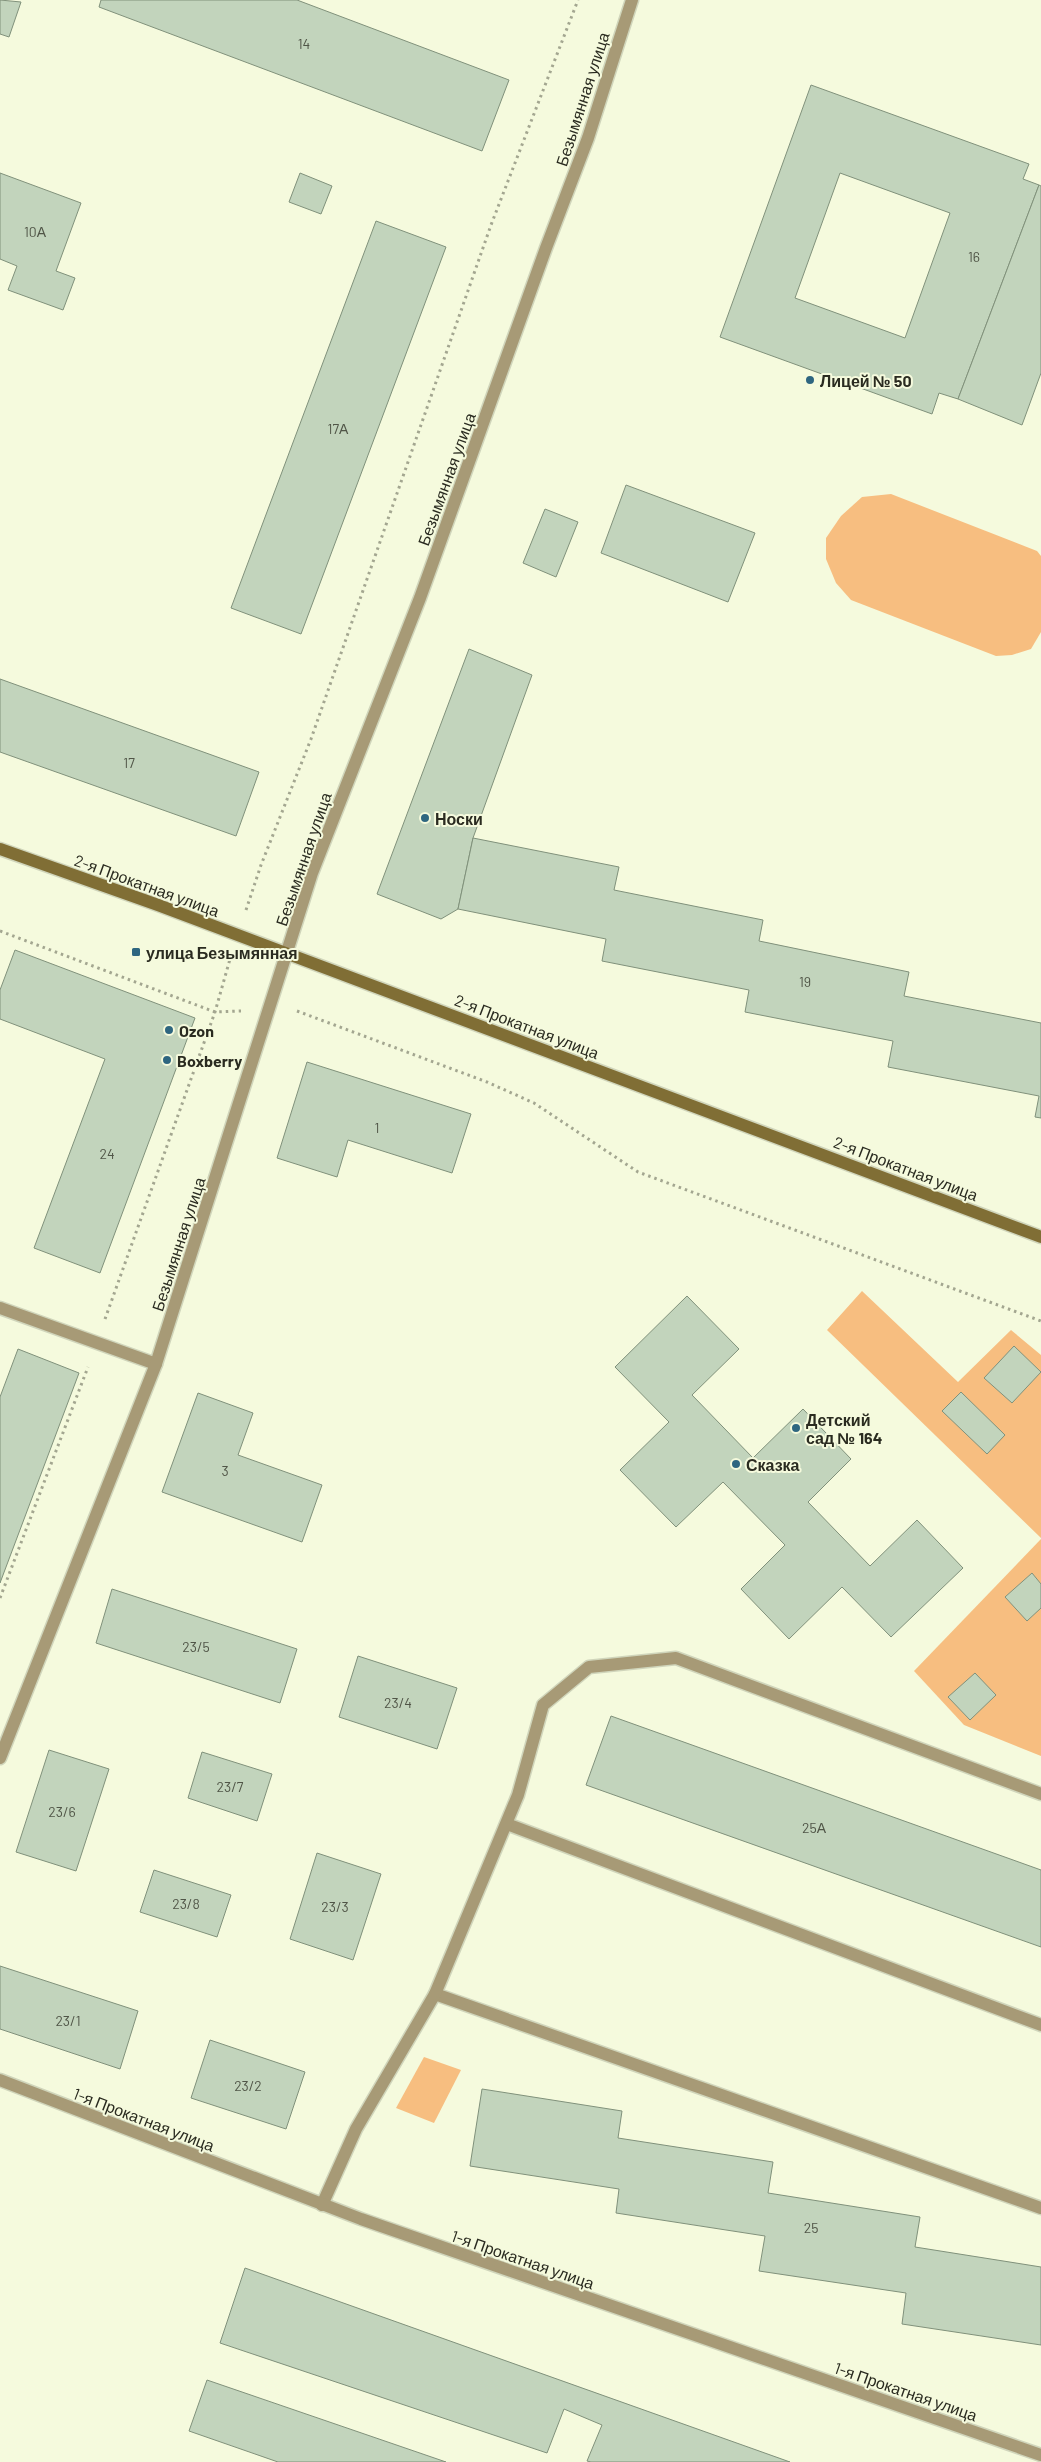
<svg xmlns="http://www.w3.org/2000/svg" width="1041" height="2462" font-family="Barlow,sans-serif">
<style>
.green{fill:#f7be80}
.building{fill:#c2d4bc;stroke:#80917b;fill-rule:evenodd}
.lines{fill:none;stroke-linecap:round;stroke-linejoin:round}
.lane-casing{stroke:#d0d5bb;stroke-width:15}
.street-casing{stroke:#d0d5bb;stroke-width:15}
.secondary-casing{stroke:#d0d5bb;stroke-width:15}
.path{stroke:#a3a690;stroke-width:3;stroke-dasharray:2.5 4;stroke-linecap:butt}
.lane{stroke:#a79a76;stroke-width:12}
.street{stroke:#a79a76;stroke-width:12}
.secondary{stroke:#806e35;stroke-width:12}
.poi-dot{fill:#2e6680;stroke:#f5fadd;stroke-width:2}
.labels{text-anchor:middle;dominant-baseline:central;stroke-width:4;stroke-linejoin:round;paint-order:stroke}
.number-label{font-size:14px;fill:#505547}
.street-label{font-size:16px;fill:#2a2b20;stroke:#f5fadd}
.poi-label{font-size:16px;font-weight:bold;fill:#2a2b20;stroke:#f5fadd;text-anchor:start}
</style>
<rect width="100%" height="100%" fill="#f5fadd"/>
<g class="green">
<path d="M891 494 1037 551 1041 556V632L1031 649 1012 655 996 656 851 600 836 583 826 559V538L841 516 862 497Z"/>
<path d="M862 1291 958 1382 1011 1330 1041 1355V1538L827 1330Z"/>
<path d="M1041 1539V1756L964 1725 914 1671Z"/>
<path d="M424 2057 461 2070 434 2123 396 2108Z"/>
</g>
<g class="building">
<path d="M0 0 21 2 9 37 0 34Z"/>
<path d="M101 0H297L509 80 482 151 99 7Z"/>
<path d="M811 85 1029 164 1023 179 1039 185 958 399 939 393 932 414 720 337ZM840 173 950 213 905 338 795 298Z"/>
<path d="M0 173 81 203 56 271 75 278 63 310 8 290 17 266 0 259Z"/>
<path d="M300 173 332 186 321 214 289 202Z"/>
<path d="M1039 185 1041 186V373L1022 425 958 399Z"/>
<path d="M376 221 446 247 301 634 231 608Z"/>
<path d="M626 485 755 533 728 602 601 553Z"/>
<path d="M545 509 578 522 556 577 523 563Z"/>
<path d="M469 649 532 675 473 838 458 909 441 919 377 894Z"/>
<path d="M0 679 259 772 236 836 0 752Z"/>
<path d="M473 838 619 867 614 890 763 920 759 941 909 972 904 996 1041 1023V1118L1035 1117 1039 1096 888 1067 893 1041 745 1012 749 990 602 961 606 939 458 909Z"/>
<path d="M15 950 195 1018 100 1273 34 1248 105 1059 0 1019V990Z"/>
<path d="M307 1062 471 1114 452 1173 348 1140 337 1177 277 1158Z"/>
<path d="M687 1296 739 1349 692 1395 753 1458 803 1409 851 1459 808 1502 870 1566 917 1520 963 1568 891 1637 842 1587 789 1639 741 1589 785 1545 723 1482 676 1527 620 1470 669 1422 615 1367Z"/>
<path d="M1014 1346 1041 1372 1012 1403 984 1378Z"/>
<path d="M18 1349 79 1373 0 1583V1397Z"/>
<path d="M961 1392 1005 1435 987 1454 942 1411Z"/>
<path d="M198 1393 253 1413 238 1455 322 1485 302 1542 162 1492Z"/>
<path d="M1032 1573 1041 1584V1608L1027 1621 1005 1597Z"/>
<path d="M112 1589 297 1649 280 1703 96 1643Z"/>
<path d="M358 1656 457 1688 437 1749 339 1717Z"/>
<path d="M975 1673 996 1695 970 1720 948 1697Z"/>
<path d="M611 1716 1041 1870V1947L586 1785Z"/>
<path d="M49 1750 109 1769 76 1871 16 1852Z"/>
<path d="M202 1752 272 1774 257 1821 188 1798Z"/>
<path d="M317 1853 381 1874 353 1960 290 1939Z"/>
<path d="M154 1870 231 1895 217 1937 140 1912Z"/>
<path d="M0 1966 138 2011 120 2069 0 2029Z"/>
<path d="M210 2040 305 2072 286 2129 191 2098Z"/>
<path d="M482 2089 622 2111 618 2138 773 2162 768 2193 920 2217 915 2247 1041 2267V2345L902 2324 906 2293 759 2271 765 2236 616 2213 619 2189 470 2166Z"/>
<path d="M245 2268 790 2462H591L587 2461 602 2425 564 2409 547 2453 220 2343Z"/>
<path d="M207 2380 446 2462H278L189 2431Z"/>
</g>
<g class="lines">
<g class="lane-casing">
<g id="lane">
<path d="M0 1308 156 1364"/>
<path d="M507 1824 1041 2025"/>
<path d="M435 1994 1041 2208"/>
<path d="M322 2205 356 2129 435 1994 518 1795 543 1705 589 1667 676 1658 1041 1794"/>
</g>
</g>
<g class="street-casing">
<g id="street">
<path d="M0 1758 156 1364 312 873 420 598 546 248 588 138 632 0"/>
<path d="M0 2080 361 2219 1041 2455"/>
</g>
</g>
<g class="secondary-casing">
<path id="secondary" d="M0 849 158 905 1041 1237"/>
</g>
<g class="path">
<path d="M246 910 261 865 311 739 491 225 578 0"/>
<path d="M0 931 215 1012 241 1011"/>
<path d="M297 1011 487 1082 534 1103 638 1172 1041 1321"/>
<path d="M105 1319 215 1012 230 959"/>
<path d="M0 1598 88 1367"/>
</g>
<use href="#lane" class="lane"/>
<use href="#street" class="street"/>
<use href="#secondary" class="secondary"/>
</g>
<g class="poi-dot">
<circle cx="810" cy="380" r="5"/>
<circle cx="425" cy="818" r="5"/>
<rect x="131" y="947" width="10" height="10" rx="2.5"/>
<circle cx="169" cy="1030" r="5"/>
<circle cx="167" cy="1060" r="5"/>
<circle cx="796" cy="1428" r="5"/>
<circle cx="736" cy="1464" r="5"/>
</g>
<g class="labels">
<g class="number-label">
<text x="304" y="43">14</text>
<text x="35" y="231">10А</text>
<text x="974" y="256">16</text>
<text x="338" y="428">17А</text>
<text x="129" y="762">17</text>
<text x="805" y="981">19</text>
<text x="377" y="1127">1</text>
<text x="107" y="1153">24</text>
<text x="225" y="1470">3</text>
<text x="196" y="1646">23/5</text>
<text x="398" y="1702">23/4</text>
<text x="230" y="1786">23/7</text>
<text x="62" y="1811">23/6</text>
<text x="814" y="1827">25А</text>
<text x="186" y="1903">23/8</text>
<text x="335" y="1906">23/3</text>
<text x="68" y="2020">23/1</text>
<text x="248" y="2085">23/2</text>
<text x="811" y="2227">25</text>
</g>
<g class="street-label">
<text transform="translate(582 99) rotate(-72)">Безымянная улица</text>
<text transform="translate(446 479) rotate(-70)">Безымянная улица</text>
<text transform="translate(303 859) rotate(-71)">Безымянная улица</text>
<text transform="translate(147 885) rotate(20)">2-я Прокатная улица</text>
<text transform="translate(527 1026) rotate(21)">2-я Прокатная улица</text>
<text transform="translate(906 1168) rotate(21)">2-я Прокатная улица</text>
<text transform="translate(178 1244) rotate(-72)">Безымянная улица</text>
<text transform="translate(144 2119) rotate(21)">1-я Прокатная улица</text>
<text transform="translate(523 2259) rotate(19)">1-я Прокатная улица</text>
<text transform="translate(906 2391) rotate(19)">1-я Прокатная улица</text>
</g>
<g class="poi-label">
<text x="820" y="380">Лицей № 50</text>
<text x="435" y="818">Носки</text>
<text x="146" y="952">улица Безымянная</text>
<text x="179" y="1030">Ozon</text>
<text x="177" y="1060">Boxberry</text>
<text x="806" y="1419">Детский<tspan x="806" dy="18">сад № 164</tspan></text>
<text x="746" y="1464">Сказка</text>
</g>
</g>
</svg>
